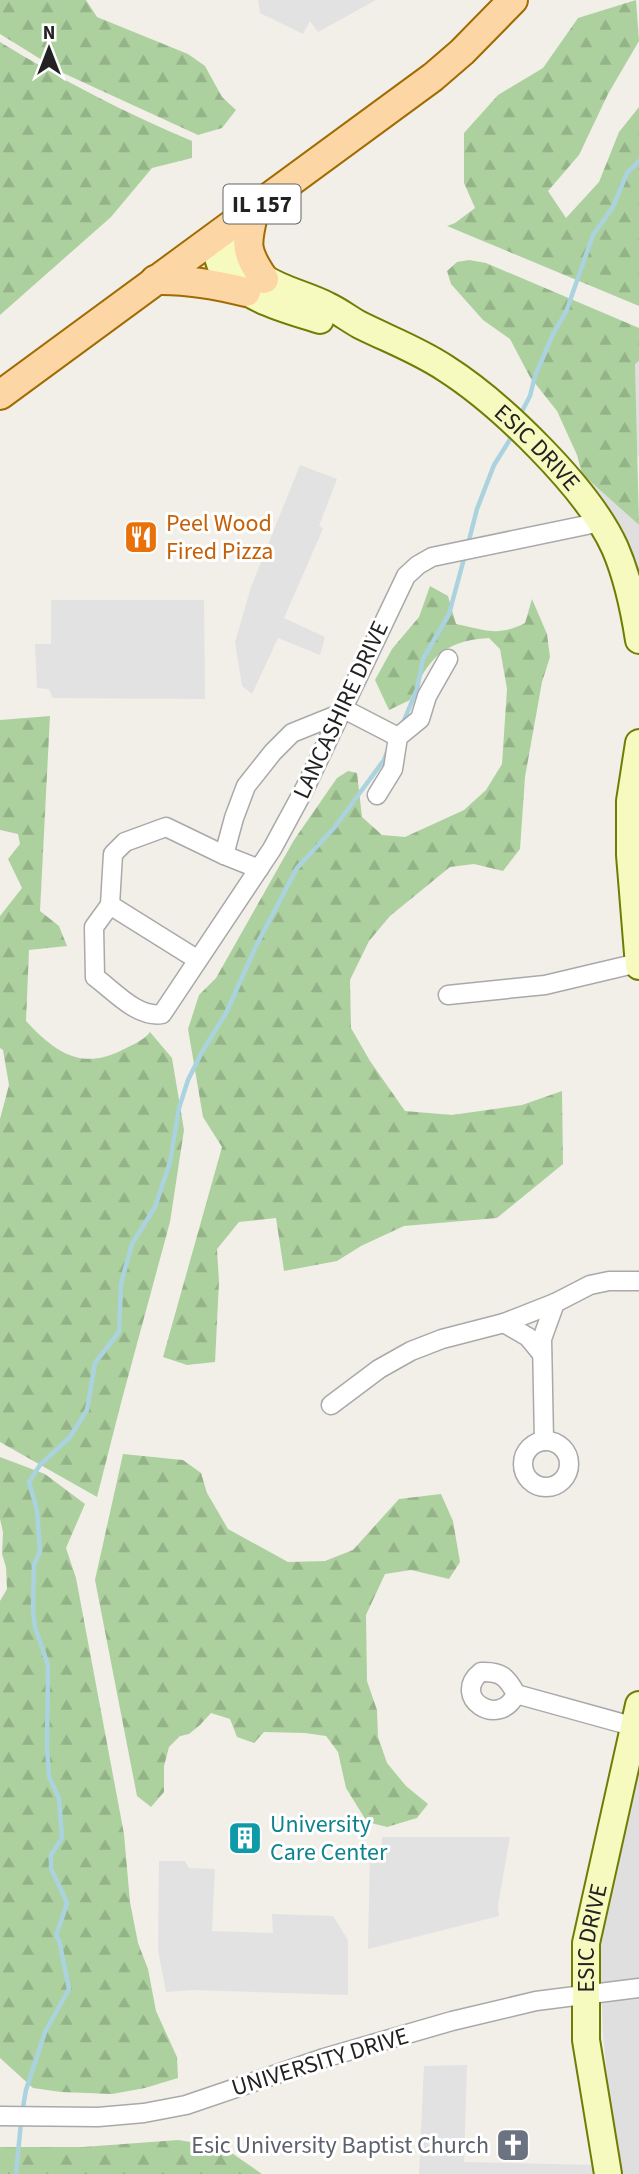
<svg xmlns="http://www.w3.org/2000/svg" width="639" height="2174" font-family="'Source Sans 3',sans-serif">
<style>
.residential{fill:#e0dfdf}
.forest{fill:url(#forest-firs)}
.parking{fill:#e2e2e2}
.lines{fill:none;stroke-linecap:round;stroke-linejoin:round}
.stream{stroke:#aad3df;stroke-width:4.5}
.street-casing{stroke:#a9a9a9;stroke-width:21}
.secondary-casing{stroke:#707d05;stroke-width:30}
.primary-casing{stroke:#a06b00;stroke-width:32}
.street{stroke:#fff;stroke-width:18}
.secondary{stroke:#f7fabf;stroke-width:26}
.primary{stroke:#fcd6a4;stroke-width:28}
.labels{text-anchor:middle;dominant-baseline:central;stroke-width:6;stroke-linejoin:round;paint-order:stroke}
.shield{fill:#fff;stroke:#646464;stroke-width:2}
.shield-label{font-size:23px;font-weight:bold;fill:#222}
.street-label{font-size:24px;fill:#222;stroke:#fff}
.food-label{font-size:24px;fill:#c56008;stroke:#fff;text-anchor:start}
.culture-label{font-size:24px;fill:#0d838f;stroke:#fff;text-anchor:start}
.worship-label{font-size:24px;fill:#5b616d;stroke:#fff;text-anchor:end}
</style>
<defs>
<pattern id="forest-firs" width="22" height="20" patternUnits="userSpaceOnUse" patternTransform="scale(1.75)"><rect width="22" height="20" fill="#add19e"/><path d="M5 1l3.5 6h-7zM16 11l3.5 6h-7z" fill="#95b388"/></pattern>
</defs>
<rect width="100%" height="100%" fill="#f2efe9"/>
<g class="residential">
<path d="M639 361V458L636 450 635 363Z"/>
<path d="M582 474 639 525V579L601 500Z"/>
<path d="M639 1764V2174H622L609 2093 603 2035 600 1950 605 1902Z"/>
</g>
<g class="forest">
<path d="M0 0H86L97 17 188 54 205 66 222 97 236 110 222 128 198 135 63 73 0 34Z"/>
<path d="M636 0 639 41 608 94 579 155 548 191 566 218 599 182 619 132 639 107V306L447 226 455 223 475 208 464 183V133L498 95 543 68 578 18Z"/>
<path d="M0 42C62 80 125 113 192 141V158L152 168 111 217 0 315Z"/>
<path d="M469 260 486 263 639 328V361L635 364 639 525 582 474 577 455 557 411 530 377 510 339 483 320 451 284 447 271 457 262Z"/>
<path d="M430 586 448 596 456 624C485 630 498 637 525 623L532 599 547 634 550 657 542 682 525 777 520 849 503 871 474 864 450 867 390 916 369 941 350 980 351 1028 370 1061 405 1111 452 1115 522 1105 562 1091 563 1164 497 1218 404 1226 361 1246 337 1261 284 1271 276 1218 239 1222 217 1249 219 1282 215 1362 187 1365 163 1357 222 1147 203 1117 188 1029 199 995 216 978 294 840 337 778 348 771 357 773 362 817 382 835 405 837 464 810 486 790 502 764 507 689 500 649 489 638C442 641 428 659 410 700L389 710 375 680 392 649 419 617Z"/>
<path d="M50 716 40 911 59 926 67 946 29 950 26 1021C55 1052 81 1071 122 1050 132 1045 143 1041 150 1032L172 1058 184 1130 170 1222 121 1403 97 1497 0 1442V1119L9 1085 3 1050 0 1048V916L22 888 8 859 20 844 18 834 0 830V720Z"/>
<path d="M123 1454 183 1460 201 1473 207 1493 228 1529 288 1562 325 1561 353 1550 399 1499 441 1494 453 1521 460 1562 449 1579 411 1570 385 1574 366 1615 367 1681 377 1710 378 1737 387 1763 406 1786 428 1804 417 1818 387 1827 367 1822 346 1788 338 1752 326 1736 305 1733 264 1732 254 1743 237 1737 230 1719 211 1713 200 1725 189 1734 180 1736 169 1747 164 1766V1792L151 1807 137 1796 95 1580Z"/>
<path d="M0 1457 45 1474 85 1504 66 1548 76 1578 124 1834 130 1902 138 1943 148 1969 156 2011 177 2057 178 2078 145 2088 112 2094 61 2092 33 2088 0 2058V1601L7 1589 6 1567 2 1554 3 1532 0 1519Z"/>
<path d="M178 2140 223 2147 262 2174H0V2147H83Z"/>
</g>
<g class="parking">
<path d="M258 0H376L318 32 310 21 303 34 260 13Z"/>
<path d="M300 465 337 479 319 526 323 528 319 538 284 618 325 637 320 655 278 638 252 694 242 686 235 642 251 587Z"/>
<path d="M51 600H204L205 699 53 698 49 689 37 688 35 644H51Z"/>
<path d="M382 1837H510L498 1905 499 1916 368 1949 370 1851 382 1850Z"/>
<path d="M159 1861H185L189 1868 215 1869 212 1931 273 1933 272 1914 333 1916 348 1940V1995L192 1990 166 1992 158 1950Z"/>
<path d="M467 2065 464 2162 593 2165 594 2174H419L424 2066Z"/>
</g>
<g class="lines">
<g class="stream">
<path d="M520 415 530 396 535 376 554 332 566 312 593 235 613 207 627 173 639 161"/>
<path d="M468 544 477 509 494 465 514 433"/>
<path d="M403 723 417 689 423 659 449 614 465 555"/>
<path d="M22 2113 26 2090 45 2032 69 1989 59 1940 56 1936 67 1903 51 1868V1855L62 1838 59 1799 49 1776 47 1748 48 1665 35 1627 33 1611 34 1565 40 1551 37 1510 29 1482 40 1465 70 1437 87 1410 95 1363 119 1332 121 1284 132 1244 155 1207 170 1162 179 1108 188 1080 202 1052 226 1013 257 944 297 868 334 828 384 760 387 752"/>
<path d="M16 2174 21 2122"/>
</g>
<g class="street-casing">
<g id="street">
<path d="M342 708 398 737"/>
<path d="M377 795 393 769 398 737 420 719 427 696 448 659"/>
<path d="M224 855 234 818 246 786 273 752 292 733 339 714"/>
<path d="M110 905 113 854 125 842 166 827 224 855 259 869"/>
<path d="M198 960 110 905 94 927 95 977C114 991 137 1018 162 1014L272 849 305 788 406 576 418 565 432 557 601 522"/>
<path d="M448 995 545 985 638 963"/>
<path d="M504 1323 528 1337 542 1354"/>
<path d="M331 1405 379 1369 411 1351 442 1339 504 1323 555 1303 590 1285 609 1281H639"/>
<path d="M544 1441 542 1339 555 1303"/>
<circle cx="546" cy="1464" r="23"/>
<path d="M516 1694C499 1730 450 1697 481 1672 501 1671 507 1677 516 1694L639 1728"/>
<path d="M0 2116 98 2117 144 2113 186 2105 324 2058 452 2021 536 2001 639 1988"/>
</g>
</g>
<g class="secondary-casing">
<g id="secondary">
<path id="s1" d="M214 239C230 252 246 267 264 278 284 291 307 295 328 306 339 311 349 319 360 325 388 339 418 350 445 368 500 403 588 488 615 548 628 578 634 608 639 640"/>
<path d="M214 239C216 249 218 263 223 270 245 300 286 309 320 320"/>
<path d="M639 743 630 801V855L639 966"/>
<path id="s2" d="M608 2174 586 2040V1943L639 1705"/>
</g>
</g>
<g class="primary-casing">
<g id="primary">
<path d="M254 211C246 244 244 250 264 279"/>
<path d="M155 280C187 279 215 284 246 292"/>
<path d="M0 395 433 77 462 52 513 0"/>
</g>
</g>
<use href="#street" class="street"/>
<use href="#secondary" class="secondary"/>
<use href="#primary" class="primary"/>
</g>
<defs>
<g id="restaurant-square" transform="scale(1.75)"><rect x="-9" y="-9" width="18" height="18" rx="4" fill="#e8710a" stroke="#fff"/><path d="M-5-6h1v4h1v-4h1v4h1v-4h1v5L-1.5 .5V6h-2V.5L-5-1ZM5-6V6H3V1.5H1.5Q1.5-4 5-6Z" fill="#fff"/></g>
<g id="building-square" transform="scale(1.75)"><rect x="-9" y="-9" width="18" height="18" rx="4" fill="#0f9aa8" stroke="#fff"/><path d="M-4-6H4V6H1V3H-1V6H-4ZM-2.5-4.3h1.7v1.8h-1.7ZM.8-4.3h1.7v1.8H.8ZM-2.5-1h1.7V.8h-1.7ZM.8-1h1.7V.8H.8Z" fill="#fff"/></g>
<g id="church-square" transform="scale(1.75)"><rect x="-9" y="-9" width="18" height="18" rx="4" fill="#6b7280" stroke="#fff"/><path d="M-1.2-6h2.4v3.5h3.3v2.4h-3.3V6h-2.4V-.1h-3.3v-2.4h3.3Z" fill="#fff"/></g>
</defs>
<g fill-rule="evenodd">
<use href="#restaurant-square" x="141" y="537"/>
<use href="#building-square" x="245" y="1838"/>
<use href="#church-square" x="513" y="2145"/>
</g>
<g class="labels">
<rect class="shield" x="223.5" y="184.5" width="77" height="39" rx="5"/>
<g class="shield-label">
<text x="262" y="204">IL 157</text>
</g>
<g class="street-label">
<text stroke="none"><textPath href="#s1" startOffset="388">ESIC DRIVE</textPath></text>
<text transform="translate(341 710) rotate(-65)">LANCASHIRE DRIVE</text>
<text stroke="none"><textPath href="#s2" startOffset="238">ESIC DRIVE</textPath></text>
<text transform="translate(320 2062) rotate(-17)">UNIVERSITY DRIVE</text>
</g>
<g class="food-label">
<text x="166" y="523">Peel Wood<tspan x="166" dy="28">Fired Pizza</tspan></text>
</g>
<g class="culture-label">
<text x="270" y="1824">University<tspan x="270" dy="28">Care Center</tspan></text>
</g>
<g class="worship-label">
<text x="489" y="2145">Esic University Baptist Church</text>
</g>
</g>
<g transform="translate(49 49)" stroke="#ffffff" stroke-width="5" paint-order="stroke">
<path d="M0-5L12 26L0 18L-12 26Z" fill="#222222"/>
<text y="-10" font-size="19" font-weight="bold" text-anchor="middle" fill="#222222">N</text>
</g>
</svg>
